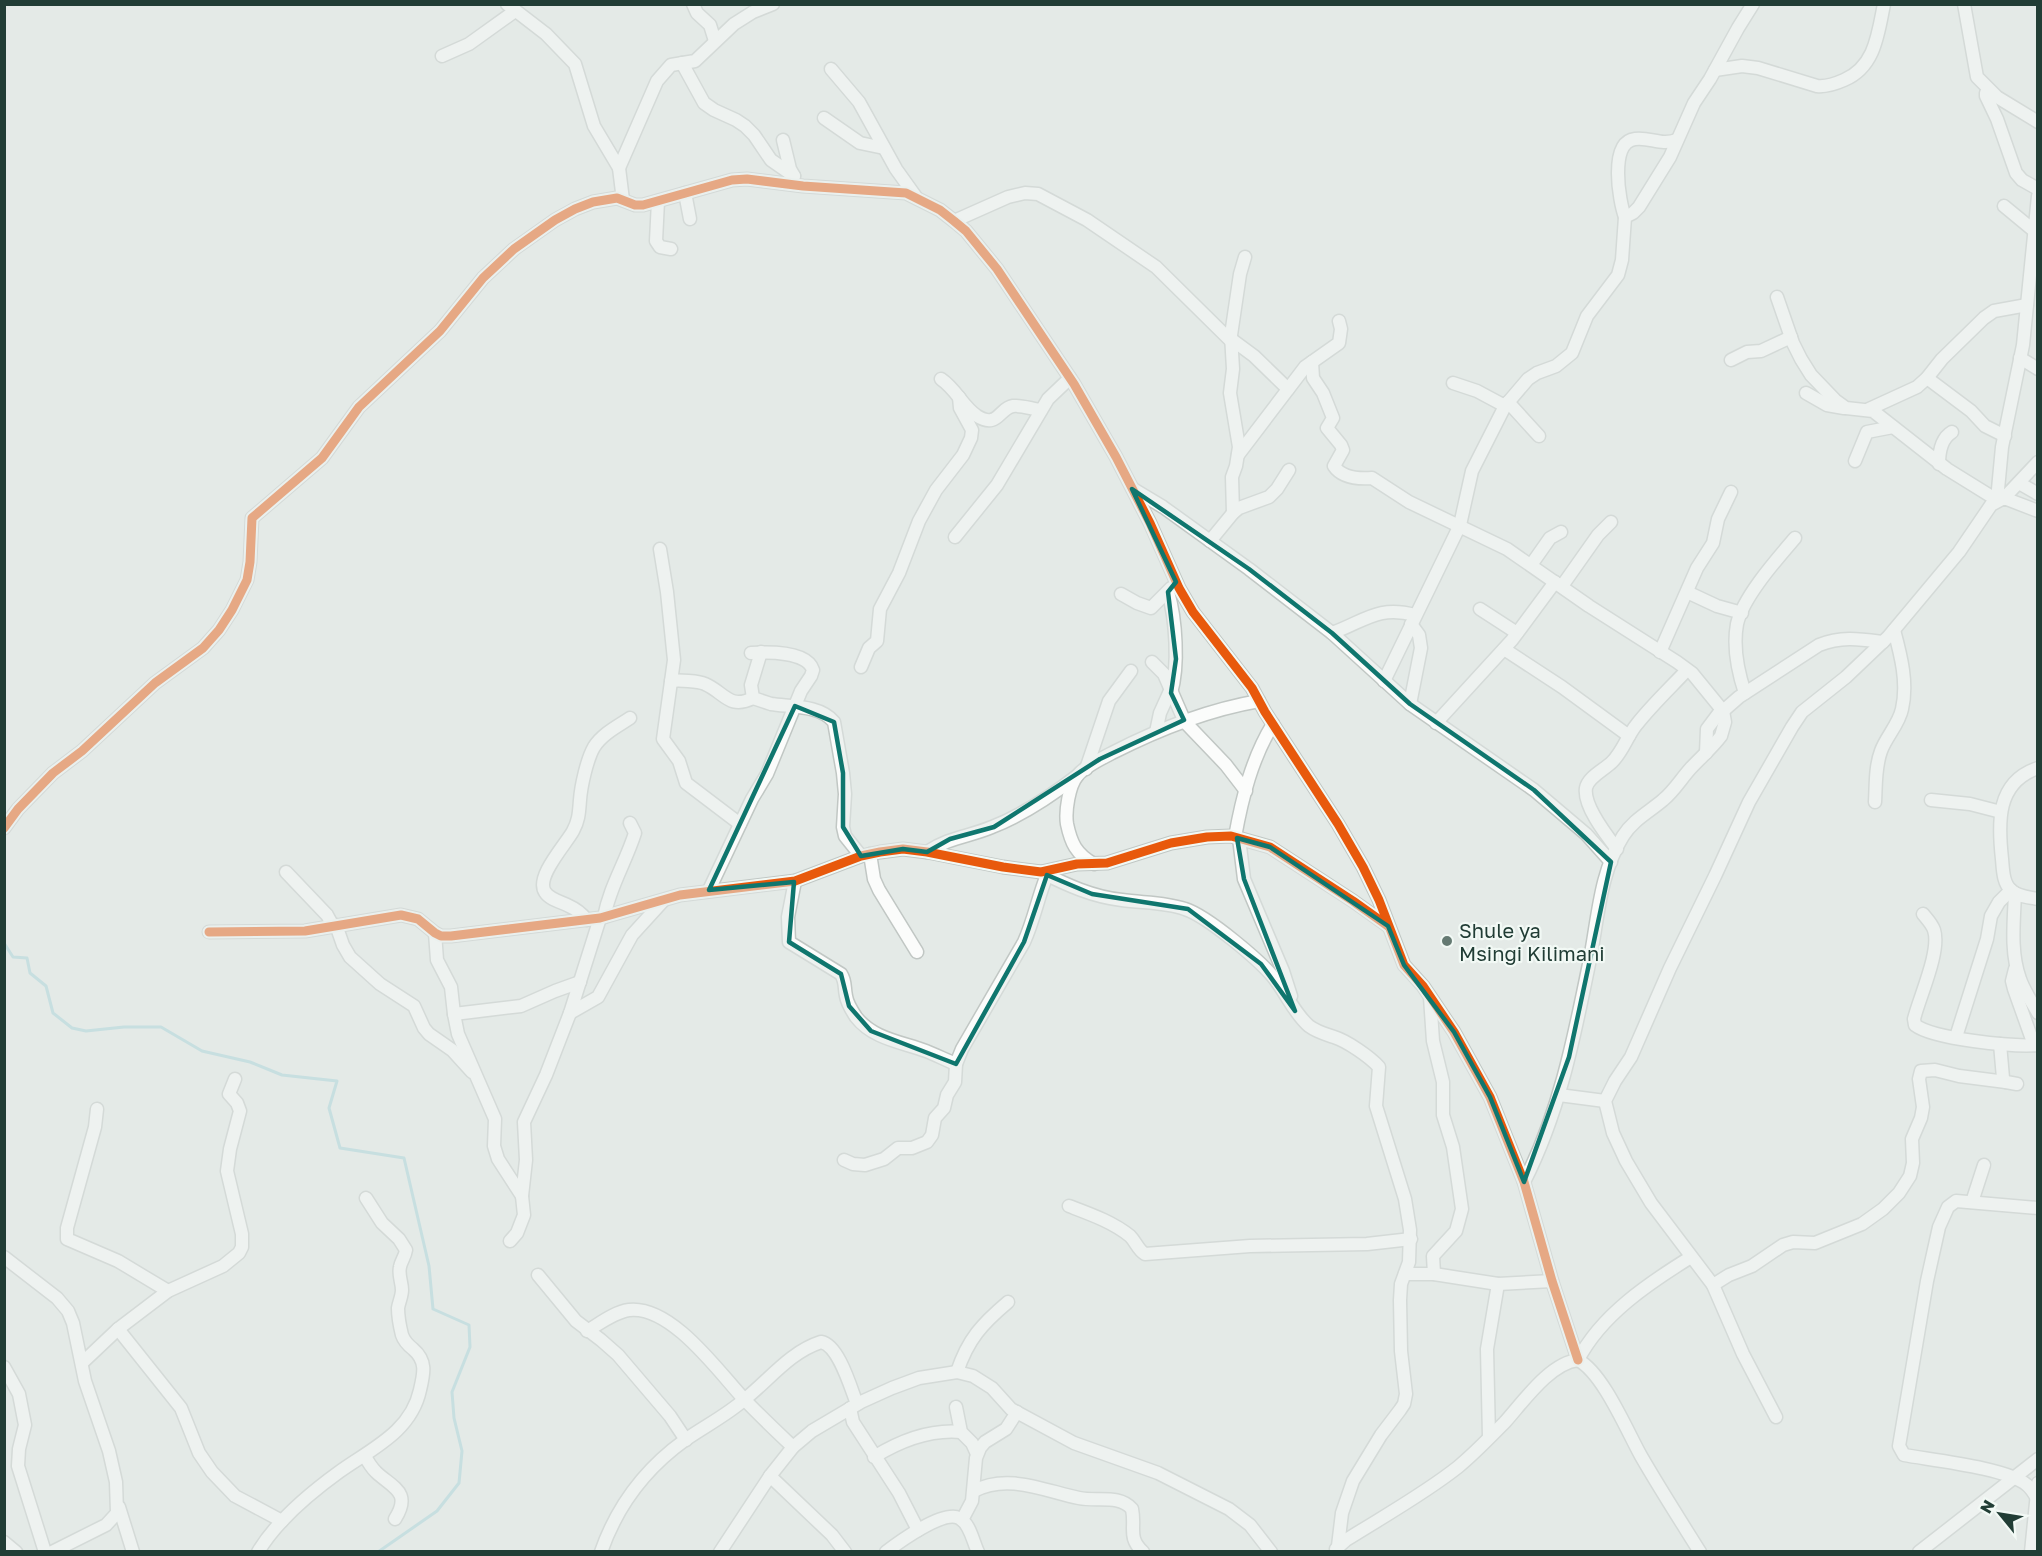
<svg xmlns="http://www.w3.org/2000/svg" width="2042" height="1556" font-family="'Golos Text',sans-serif">
<style>
.lines{fill:none;stroke-linecap:round;stroke-linejoin:round}
.stream{stroke:#a4d2d8;stroke-width:3}
.minor-casing{stroke:#c1c7c4;stroke-width:15}
.minor{stroke:#fbfcfb;stroke-width:12}
.cycleway-casing{stroke:#f2f9f5;stroke-width:13}
.cycleway{stroke:#e8590c;stroke-width:9}
.marked{fill:none;stroke:#0f766e;stroke-width:4.5;stroke-linejoin:round}
.poi-dot{fill:#657a73;stroke:#f2f9f5;stroke-width:2}
.labels{text-anchor:middle;dominant-baseline:central;stroke-width:4.5;stroke-linejoin:round;paint-order:stroke}
.poi-label{font-size:20px;fill:#213d35;stroke:#f2f9f5;text-anchor:start}
</style>
<rect width="100%" height="100%" fill="#e4eae7"/>
<g class="lines">
<path class="stream" d="M4 943 13 957 27 958 30 973 46 986 53 1013 72 1028 86 1031 124 1027H161L202 1051 250 1062 282 1075 337 1081 329 1108 340 1148 404 1158 429 1266 433 1309 469 1325 470 1347 452 1392 454 1418 462 1451 459 1483 437 1511 378 1552"/>
<g class="minor-casing">
<g id="minor">
<path d="M507 4 546 34 575 64 594 126 619 168 623 200"/>
<path d="M693 4 697 13 710 25 715 41"/>
<path d="M1964 4 1977 77 1997 97 2038 122"/>
<path d="M442 56 469 44 515 11"/>
<path d="M682 63 704 103 714 110 736 120 745 126 754 135 771 160 794 176"/>
<path d="M831 69 859 102 896 169 916 197"/>
<path d="M1715 70 1742 66 1758 68 1817 86C1827 87 1835 84 1844 80 1875 67 1878 34 1884 4"/>
<path d="M1989 90 1986 93V96L1997 119 2016 173 2022 180 2038 189"/>
<path d="M824 118 860 143 884 148"/>
<path d="M783 140 790 169 794 176"/>
<path d="M619 168 657 81 671 65 695 61 734 24 753 12 773 4"/>
<path d="M685 193 690 219"/>
<path d="M658 201 656 241 660 247 671 249"/>
<path d="M2004 206 2033 230"/>
<path d="M1625 217C1619 201 1609 142 1635 139 1651 137 1660 146 1677 140"/>
<path d="M954 221 1008 197 1025 193 1038 194 1087 220 1156 267 1231 341"/>
<path d="M1777 297 1793 343 1801 359 1811 375 1835 400 1846 408 1873 411 1947 469 1997 500 2002 447 2023 345 2038 196"/>
<path d="M1231 339 1254 356 1288 389"/>
<path d="M2020 358 2038 369"/>
<path d="M1731 360 1747 352 1761 351 1791 337"/>
<path d="M1312 362 1313 378 1323 393 1333 418 1327 428 1341 445 1343 450 1334 466C1342 478 1359 479 1372 478L1409 502 1507 549 1589 606 1677 662 1692 673 1723 711 1725 722 1721 736C1712 748 1700 758 1690 769 1681 779 1674 791 1663 800 1649 812 1633 820 1623 836 1599 874 1598 921 1589 964 1574 1038 1559 1114 1524 1182"/>
<path d="M1927 378 1971 411 1985 426 2005 436"/>
<path d="M941 379C957 390 962 406 977 416 998 429 999 408 1013 406 1022 405 1032 409 1041 410"/>
<path d="M1453 383 1477 391 1505 406"/>
<path d="M1806 393 1827 405 1844 408"/>
<path d="M1508 402 1539 436"/>
<path d="M1869 409 1917 387 1927 378 1942 359 1984 318 1994 311 2027 305"/>
<path d="M1238 455 1305 367 1339 343 1341 329 1339 321"/>
<path d="M1855 461 1867 432 1893 427"/>
<path d="M1939 464C1939 452 1942 438 1952 432"/>
<path d="M2019 483 2038 494"/>
<path d="M1133 489 1163 507 1249 569 1332 633 1410 704 1534 790 1586 834 1611 862"/>
<path d="M2004 498 2038 462"/>
<path d="M1233 513 1232 477 1236 466 1239 447 1230 393 1233 369 1231 335 1240 274 1245 257"/>
<path d="M955 537 997 485 1048 399 1070 378"/>
<path d="M1210 541 1233 513 1239 508 1269 497 1277 489 1289 470"/>
<path d="M660 549 667 592 674 660 663 739 679 761 686 783 740 824"/>
<path d="M1531 565 1550 538 1561 532"/>
<path d="M1562 586 1598 535 1611 522"/>
<path d="M1168 592C1176 619 1179 666 1171 693"/>
<path d="M1687 592 1717 606 1742 613"/>
<path d="M1121 594 1137 603 1151 608 1171 588"/>
<path d="M1480 609 1517 633"/>
<path d="M1332 633C1365 621 1378 605 1415 615"/>
<path d="M1504 649 1562 687 1629 736"/>
<path d="M761 652 751 685 753 698C759 700 765 702 771 704 791 707 820 705 834 722L843 773 845 794 843 827 845 836 861 856"/>
<path d="M1660 652 1697 568 1713 543 1718 519 1731 492"/>
<path d="M1152 662 1164 674 1184 720"/>
<path d="M861 667 869 648 877 641 880 609 899 573 919 521 936 490 963 455 971 438 972 430 960 408 959 397"/>
<path d="M671 681C678 680 699 681 705 684 724 692 729 710 753 698"/>
<path d="M1384 681 1460 525 1472 471 1505 406 1528 379 1537 373 1556 366 1572 353 1587 316 1618 275 1622 260 1625 217 1633 213 1639 207 1670 157 1694 103 1710 79 1738 28 1753 4"/>
<path d="M1745 693C1738 672 1733 646 1737 624 1743 597 1777 559 1795 538"/>
<path d="M1410 704 1421 648 1419 635 1411 624"/>
<path d="M1723 711 1739 697 1819 645C1841 636 1860 639 1883 642"/>
<path d="M1183 720 1226 765 1246 791"/>
<path d="M1436 723 1512 640 1555 582"/>
<path d="M1156 732 1160 713 1170 691"/>
<path d="M1706 753 1707 729 1722 709"/>
<path d="M2038 768C1996 782 1998 823 2002 859 2003 870 2003 883 2011 890 2018 897 2029 897 2038 899"/>
<path d="M1086 769 1109 701 1131 671"/>
<path d="M1931 800 1970 804 2001 812"/>
<path d="M1875 802C1876 785 1875 767 1881 751 1886 737 1899 724 1902 709 1908 683 1901 656 1894 630"/>
<path d="M4 828 18 809 53 773 82 751 155 683 203 648 219 630 232 610 247 580 250 562 252 518 322 458 359 407 440 331 483 278 514 249 555 220 575 209 593 202 617 198 635 205H643L732 180 747 179 803 186 906 193 940 210 954 221 966 231 997 269 1074 384 1116 457 1150 523 1179 588 1193 612 1252 688 1265 712 1338 824 1363 867 1379 900 1404 965 1423 986 1454 1032 1490 1097 1524 1182 1552 1281 1578 1360"/>
<path d="M1235 837C1242 798 1252 758 1273 724"/>
<path d="M1239 838 1244 879 1283 971 1291 996"/>
<path d="M1617 849C1607 836 1583 806 1586 788 1588 777 1604 770 1612 762 1623 751 1627 736 1637 724 1652 705 1670 688 1687 670"/>
<path d="M927 852C950 837 968 837 992 827 1023 815 1051 796 1077 776"/>
<path d="M870 854 874 879 879 890 917 952"/>
<path d="M1094 864C1076 854 1071 843 1067 824 1065 811 1069 786 1077 776 1085 766 1101 759 1112 753 1159 729 1207 710 1259 701"/>
<path d="M286 872 327 915 333 926"/>
<path d="M1041 872C1067 885 1093 897 1122 900 1143 903 1165 902 1185 909 1207 916 1264 963 1277 982 1288 997 1295 1014 1309 1026 1317 1032 1325 1034 1334 1037 1347 1041 1370 1057 1379 1067L1376 1106 1405 1199 1410 1230 1409 1262 1401 1284 1400 1300 1401 1351 1406 1394 1404 1404 1400 1410 1381 1435 1353 1481 1342 1513 1338 1546"/>
<path d="M795 881 788 917 789 942 841 974C846 982 844 987 846 996 847 1003 852 1011 856 1017 873 1039 902 1042 926 1051 936 1055 946 1060 956 1064"/>
<path d="M709 890 752 799 767 774 801 691 811 676 813 670C807 651 767 652 751 653"/>
<path d="M2015 893C2014 921 2010 952 2020 979 2024 991 2032 1002 2038 1013"/>
<path d="M1923 914C1927 919 1932 924 1934 930 1941 951 1919 998 1914 1019L1915 1025C1933 1039 2013 1047 2038 1045"/>
<path d="M604 917C610 886 625 864 635 833L630 823"/>
<path d="M587 920C582 914 576 909 569 906 562 902 550 900 545 892 535 877 566 844 573 831 579 820 579 812 580 800 581 786 587 759 594 747 602 734 618 726 630 718"/>
<path d="M336 925 343 945 350 957 380 984 414 1006 424 1028 429 1034 452 1050 472 1072"/>
<path d="M209 932 305 931 401 915 418 919 435 933 441 936H451L600 918 680 895 795 881 861 856 880 852 903 849 927 852 1003 867 1041 872 1077 864 1107 863 1171 843 1207 837 1231 836 1270 847 1353 901 1388 926"/>
<path d="M435 933 437 960 451 987 454 1014 458 1034 495 1119 494 1146 498 1159 522 1196"/>
<path d="M2015 969 2012 981 2014 989 2034 1045"/>
<path d="M1430 997 1433 1041 1443 1082V1115L1453 1147 1462 1209 1456 1231 1433 1256 1434 1274"/>
<path d="M570 1013 598 997 632 935 663 901"/>
<path d="M454 1014 521 1006 555 991 580 982"/>
<path d="M1956 1037 1987 939 1991 916 1999 902 2011 890"/>
<path d="M2000 1044 2003 1078 2006 1082 2017 1084"/>
<path d="M1559 1095 1605 1101"/>
<path d="M97 1109 95 1127 67 1228V1239L118 1261 168 1291"/>
<path d="M844 1160 853 1164 865 1165 884 1159 898 1148H912L927 1142 932 1135 935 1118 944 1108 947 1095 955 1082 956 1064 962 1049 1024 942C1034 920 1038 897 1047 875"/>
<path d="M1972 1202 1984 1165"/>
<path d="M1069 1206C1090 1214 1113 1222 1130 1236 1136 1242 1138 1250 1145 1254L1250 1246 1367 1244 1411 1239"/>
<path d="M2038 1208 1956 1201 1948 1207 1939 1227 1927 1281 1899 1446 1904 1455C1931 1460 2008 1468 2027 1485 2032 1489 2035 1495 2038 1500"/>
<path d="M510 1241 517 1233 524 1215 522 1196 526 1160 524 1122 546 1075 570 1013 600 918"/>
<path d="M4 1257 57 1298 68 1311 73 1323 85 1381 109 1451 116 1482 117 1513 106 1525 52 1552"/>
<path d="M1405 1274H1434L1498 1284 1552 1281"/>
<path d="M538 1275 576 1321 601 1340 618 1355 670 1416 686 1440"/>
<path d="M1713 1285 1729 1275 1752 1266 1783 1245 1793 1242 1815 1243 1862 1224 1883 1209 1899 1193 1910 1176 1913 1163 1912 1139 1921 1118 1923 1107 1919 1079 1921 1071 1935 1070 1959 1076 2006 1082"/>
<path d="M118 1329 181 1408 199 1453 212 1472 235 1496 282 1521"/>
<path d="M587 1331C599 1324 614 1312 629 1310 671 1305 718 1371 743 1398 759 1415 776 1431 793 1447"/>
<path d="M1578 1360C1601 1315 1649 1283 1691 1257"/>
<path d="M82 1363 118 1329 168 1291 223 1266 239 1253 242 1247V1234L227 1171 230 1149 240 1111 237 1103 229 1094 235 1079"/>
<path d="M4 1367 19 1394 25 1425 19 1449 18 1466 45 1552"/>
<path d="M957 1372C968 1339 982 1324 1008 1302"/>
<path d="M956 1407 961 1432 972 1443 977 1454"/>
<path d="M850 1408 853 1422 899 1493 918 1530"/>
<path d="M1776 1417 1743 1354 1713 1285 1651 1203 1626 1161 1613 1133 1605 1101 1615 1081 1631 1057 1670 968 1715 876 1749 802 1792 727 1802 712 1846 677 1888 637 1959 552 1991 505 2004 498 2038 511"/>
<path d="M1489 1437 1487 1349 1498 1284"/>
<path d="M365 1456C368 1462 372 1468 376 1472 393 1488 412 1492 395 1519"/>
<path d="M874 1457C900 1441 929 1429 961 1432"/>
<path d="M770 1476 832 1535 845 1552"/>
<path d="M974 1491C1008 1473 1045 1491 1079 1498 1097 1502 1119 1494 1132 1509 1136 1528 1127 1537 1143 1552"/>
<path d="M119 1507 133 1552"/>
<path d="M962 1520 972 1501 976 1458 980 1448 985 1442 1006 1429 1017 1412"/>
<path d="M4 1542 16 1552"/>
<path d="M1336 1549 1346 1540C1384 1516 1424 1494 1458 1467 1475 1453 1490 1437 1505 1422 1523 1402 1550 1363 1578 1360 1603 1373 1627 1431 1641 1456 1660 1489 1680 1520 1700 1552"/>
<path d="M258 1552C277 1520 310 1493 339 1472 371 1449 411 1432 420 1390 424 1373 427 1361 413 1349 408 1345 404 1341 402 1335 400 1327 398 1316 398 1308 399 1302 402 1296 402 1290 402 1282 398 1275 400 1267 401 1261 405 1257 406 1250L399 1239 382 1223 366 1198"/>
<path d="M601 1552C617 1506 646 1468 685 1440 705 1426 727 1415 745 1399 770 1379 790 1352 821 1342 839 1345 851 1389 857 1404"/>
<path d="M720 1552 770 1476 793 1447 812 1431 861 1402 892 1388 919 1378 957 1372 973 1376 992 1388 1011 1409 1074 1443 1158 1473 1229 1509 1250 1525 1271 1552"/>
<path d="M886 1552C899 1542 943 1510 959 1518 970 1523 973 1542 978 1552"/>
<path d="M1919 1552 2038 1459"/>
<path d="M2031 1552 2038 1483"/>
</g>
</g>
<use href="#minor" class="minor"/>
<g class="cycleway-casing">
<g id="cycleway">
<path d="M4 828 18 809 53 773 82 751 155 683 203 648 219 630 232 610 247 580 250 562 252 518 322 458 359 407 440 331 483 278 514 249 555 220 575 209 593 202 617 198 635 205H643L732 180 747 179 803 186 906 193 940 210 954 221 966 231 997 269 1074 384 1116 457 1150 523 1179 588 1193 612 1252 688 1265 712 1338 824 1363 867 1379 900 1404 965 1423 986 1454 1032 1490 1097 1524 1182 1552 1281 1578 1360"/>
<path d="M209 932 305 931 401 915 418 919 435 933 441 936H451L600 918 680 895 795 881 861 856 880 852 903 849 927 852 1003 867 1041 872 1077 864 1107 863 1171 843 1207 837 1231 836 1270 847 1353 901 1388 926"/>
</g>
</g>
<use href="#cycleway" class="cycleway"/>
</g>
<path d="M0 0H2042V1556H0ZM1132 489 1249 569 1332 633 1410 704 1534 790 1611 862 1569 1057 1524 1182 1490 1097 1454 1032 1404 965 1388 926 1270 847 1237 838 1244 879 1295 1011 1261 964 1188 909 1092 894 1047 875 1024 942 956 1064 871 1031 849 1006 841 974 789 942 794 882 709 890 795 706 834 722 843 773V827L861 856 903 849 927 852 950 839 994 827 1100 759 1184 720 1171 693 1176 659 1168 592 1176 582Z" fill="#e4eae7" fill-opacity=".55" fill-rule="evenodd"/>
<path class="marked" d="M1132 489 1249 569 1332 633 1410 704 1534 790 1611 862 1569 1057 1524 1182 1490 1097 1454 1032 1404 965 1388 926 1270 847 1237 838 1244 879 1295 1011 1261 964 1188 909 1092 894 1047 875 1024 942 956 1064 871 1031 849 1006 841 974 789 942 794 882 709 890 795 706 834 722 843 773V827L861 856 903 849 927 852 950 839 994 827 1100 759 1184 720 1171 693 1176 659 1168 592 1176 582Z"/>
<circle class="poi-dot" cx="1447" cy="941" r="6"/>
<g class="labels">
<g class="poi-label">
<text x="1459" y="930">Shule ya<tspan x="1459" dy="23">Msingi Kilimani</tspan></text>
</g>
</g>
<rect width="2042" height="1556" fill="none" stroke="#213d35" stroke-width="12"/>
<g transform="translate(2000 1514) rotate(300)" stroke="#f2f9f5" stroke-width="4.5" paint-order="stroke">
<path d="M0-4.5L10 22L0 15L-10 22Z" fill="#213d35"/>
<text y="-9" font-size="16" font-weight="bold" text-anchor="middle" fill="#213d35">N</text>
</g>
</svg>
